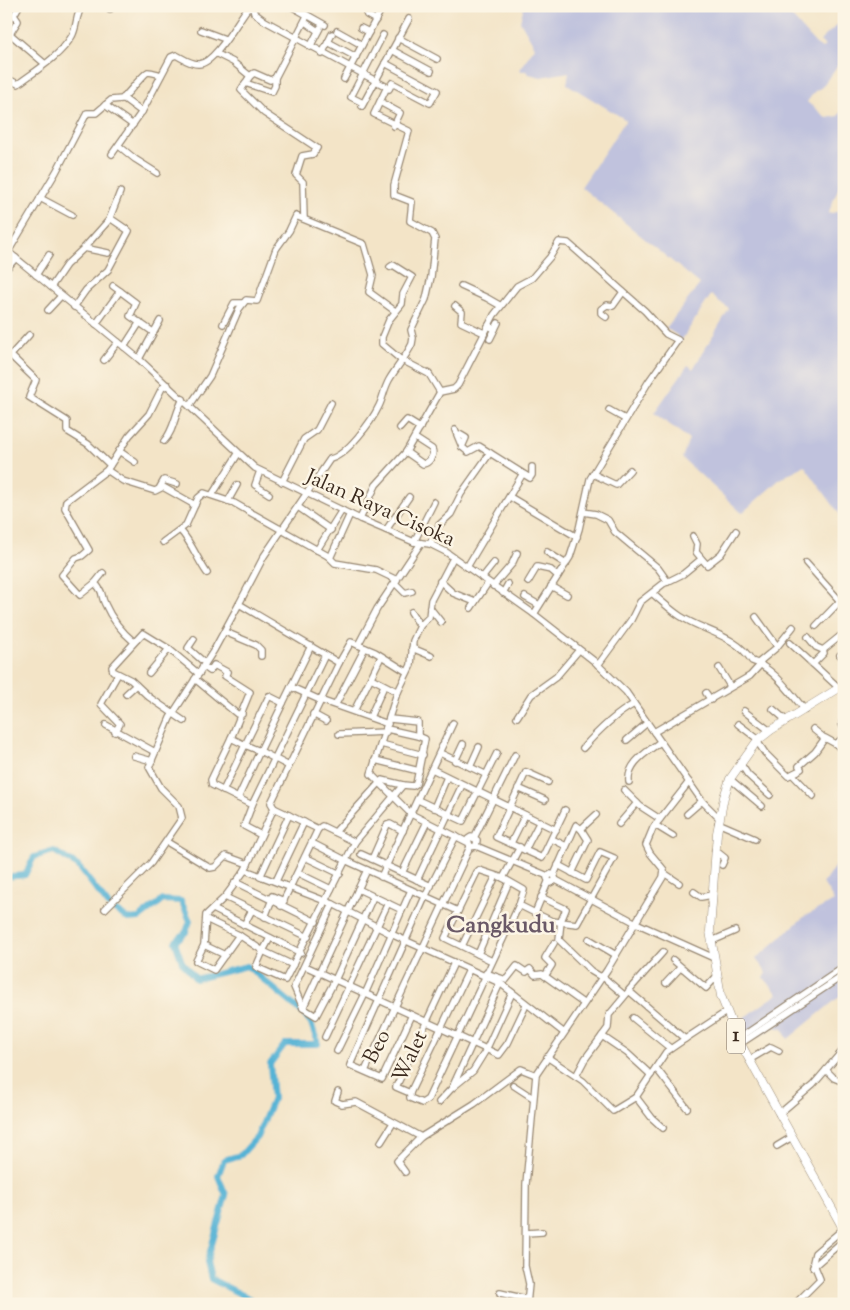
<svg xmlns="http://www.w3.org/2000/svg" width="850" height="1310" font-family="'Sorts Mill Goudy',serif">
<style>
.industrial{fill:#c0c2dd}
.lines{fill:none;stroke-linecap:round;stroke-linejoin:round}
.river{stroke:#57b3d5;stroke-width:6}
.minor-casing{stroke:#978772;stroke-width:8}
.highway-casing{stroke:#978772;stroke-width:9}
.minor{stroke:#fff;stroke-width:5.5}
.highway{stroke:#fff;stroke-width:8}
.labels{text-anchor:middle;dominant-baseline:central;stroke-width:5;stroke-linejoin:round;paint-order:stroke}
.shield{fill:#fcf5e5;stroke:#75675a;stroke-width:1}
.shield-label{font-size:20px;font-weight:bold;fill:#3b2a1e}
.street-label{font-size:21px;fill:#3b2a1e;stroke:#fcf5e5}
.quarter-label{font-size:24px;font-weight:bold;fill:#6a5967;stroke:#fcf5e5}
</style>
<rect width="100%" height="100%" fill="#fcf5e5"/>
<filter id="ink" filterUnits="userSpaceOnUse"><feTurbulence type="fractalNoise" baseFrequency=".02" numOctaves="2"/><feDisplacementMap in="SourceGraphic" scale="10" xChannelSelector="R" yChannelSelector="G"/><feConvolveMatrix kernelMatrix="1 2 1 2 8 2 1 2 1" color-interpolation-filters="sRGB"/></filter>
<filter id="wash" filterUnits="userSpaceOnUse"><feTurbulence type="fractalNoise" baseFrequency=".0096" numOctaves="4" result="noise"/><feDisplacementMap in="SourceGraphic" scale="20" xChannelSelector="R" yChannelSelector="G"/><feGaussianBlur stdDeviation="1.12" result="paint"/><feColorMatrix in="noise" values="0 0 0 0 0 0 0 0 0 0 0 0 0 0 0 0 0 1.4 0 .05"/><feComposite in="paint" operator="in"/></filter>
<g filter="url(#wash)">
<rect width="100%" height="100%" fill="#f3e4c7"/>
<g class="industrial">
<path d="M524 6H782L816 44 822 48 825 46 820 41 838 24 844 29V57L821 88 815 91 807 102 827 118 838 116 844 107V174L828 214 844 210V520L804 465 779 480 742 513 682 458 689 439 654 413 688 365 693 369 729 309 711 295 679 344 674 343 678 336 666 328 700 284 581 187 626 120 567 84 569 72 541 77 529 74 526 71H518L535 47 520 21Z"/>
<path d="M844 859V993L788 1039 782 1029 775 1027 747 1043 736 1023 778 994 764 978 767 973 756 959 805 916 834 901 823 883 835 866Z"/>
</g>
<g class="lines">
<path class="river" d="M6 877 25 875 34 857 54 851 78 866 109 906 128 919 139 918 163 900 181 901 190 921 186 932 175 942 182 962 196 979 247 966 303 1013 311 1023 318 1044H285L270 1064 273 1099 257 1137 241 1155 224 1160 218 1176 226 1195 207 1262 211 1279 260 1304"/>
</g>
</g>
<g filter="url(#ink)">
<g class="lines">
<g class="minor-casing">
<g id="minor">
<path d="M291 6 325 25"/>
<path d="M253 8 254 13 265 21 387 87 374 114 409 131 394 185V195L412 202 410 221 432 233 435 239 431 277 426 299 411 330 413 338 412 344C406 357 396 368 389 380 384 389 383 398 379 406 372 421 346 456 330 459L264 556 239 604 339 663 271 803 274 808 245 870 333 904 391 934 500 983 563 1032"/>
<path d="M110 9V6"/>
<path d="M367 15 376 20"/>
<path d="M305 22 318 31"/>
<path d="M201 30 225 39"/>
<path d="M337 31 362 45"/>
<path d="M369 32 383 6"/>
<path d="M10 34 44 63"/>
<path d="M398 38 437 59"/>
<path d="M6 40 18 21 14 15 19 6"/>
<path d="M328 42 356 57"/>
<path d="M310 47 320 28"/>
<path d="M392 50 431 71"/>
<path d="M217 54 233 62 250 76 241 90 264 113 317 148 313 154 302 156 296 175 303 182 304 219"/>
<path d="M322 54 332 34"/>
<path d="M385 63 437 91 430 103 392 83 389 89 387 87"/>
<path d="M250 76 254 73 270 80 275 78"/>
<path d="M6 78 18 84C37 70 60 56 72 36 77 27 76 14 82 6"/>
<path d="M344 79 369 32 361 28"/>
<path d="M245 83 272 92 275 86V78L307 16"/>
<path d="M123 98 142 112"/>
<path d="M380 102 400 113 394 126"/>
<path d="M363 103 351 97 383 35"/>
<path d="M105 105 133 125"/>
<path d="M362 106 409 19"/>
<path d="M119 146 135 159 157 173"/>
<path d="M112 154 143 110 171 57 176 55C182 58 190 64 198 64 214 65 237 22 247 9L258 6"/>
<path d="M40 198 72 215"/>
<path d="M84 248 109 220 120 192"/>
<path d="M6 250 139 359 255 468 360 519 414 542 430 544 446 552 534 614 594 661 626 692 702 801 719 818"/>
<path d="M8 252 56 172 87 113H96L111 100 122 99C127 95 144 73 148 72 152 72 157 74 161 75"/>
<path d="M390 267 393 265 412 277 403 294 402 304 389 320 382 337V344L400 359 429 374 440 392"/>
<path d="M6 269 16 258"/>
<path d="M36 275 49 255"/>
<path d="M461 286 487 298 501 306"/>
<path d="M51 287 66 265 84 248 108 253"/>
<path d="M120 291 136 303 130 316 153 332"/>
<path d="M455 306 462 312 461 322 484 333"/>
<path d="M74 307 86 290 108 270 129 231 110 218"/>
<path d="M48 310 61 296"/>
<path d="M606 317 601 313V309L607 305 613 306 623 292"/>
<path d="M96 324 120 291 113 286"/>
<path d="M223 324 234 303H243"/>
<path d="M488 326 495 329 498 323"/>
<path d="M490 339 495 329"/>
<path d="M124 347 140 322"/>
<path d="M6 351 36 380 29 397 67 421V431L88 444 110 465"/>
<path d="M11 355 29 335"/>
<path d="M139 359 160 321"/>
<path d="M104 360 118 342"/>
<path d="M190 405 210 376 239 309 246 300 257 301 276 249 289 231 296 216 364 244 373 275 369 292 395 311"/>
<path d="M609 410 625 419"/>
<path d="M400 428 407 420 420 428"/>
<path d="M455 430 462 447 468 452 479 446 530 478 532 475V467"/>
<path d="M461 435 466 438 462 447"/>
<path d="M164 441C174 431 175 413 183 399"/>
<path d="M119 451 135 462"/>
<path d="M406 452 423 464C429 463 435 455 432 449L415 438"/>
<path d="M107 470 123 481 155 491 163 487 195 505"/>
<path d="M260 471 255 485 269 494"/>
<path d="M593 474 616 485 630 470"/>
<path d="M282 482 304 439 317 430 331 403"/>
<path d="M160 487 164 480 177 484"/>
<path d="M212 495 238 454"/>
<path d="M510 497 577 537"/>
<path d="M228 501 237 485"/>
<path d="M298 507 331 530"/>
<path d="M583 512 596 514 608 520 615 532 658 568 668 582"/>
<path d="M360 519 376 485 406 452 440 392 454 389 458 385 494 315 517 286 532 278 550 257 559 242 568 243 645 311 666 334 678 340 649 381 590 479 579 529 570 557 534 614"/>
<path d="M180 530C192 543 197 559 207 573"/>
<path d="M386 530 409 497"/>
<path d="M693 536 697 544 696 552 707 565 721 554 736 531"/>
<path d="M163 542 186 525 198 498 204 493 234 503 328 556H331L350 514"/>
<path d="M414 542 434 502"/>
<path d="M430 544 439 525 451 514 461 494 490 453"/>
<path d="M317 550 342 510"/>
<path d="M547 552 566 564"/>
<path d="M328 556 335 563 376 570 397 580"/>
<path d="M453 558 431 600 429 617 420 626 413 641 411 665 396 696 371 774 411 814 467 842"/>
<path d="M806 563 840 601"/>
<path d="M467 567 522 475"/>
<path d="M103 573 95 583C105 594 100 594 105 604 112 620 121 631 134 642"/>
<path d="M482 578 494 563"/>
<path d="M440 581 453 593 475 602"/>
<path d="M528 582 537 567 551 570 558 576"/>
<path d="M95 583 80 595 62 575 76 558 82 556 89 550 65 508 66 501 107 470 129 436 149 414 162 388 168 385"/>
<path d="M395 583 405 593 412 591"/>
<path d="M493 586 512 564 517 553"/>
<path d="M551 586 567 595"/>
<path d="M503 593 508 584"/>
<path d="M653 594C662 602 671 610 680 616 705 632 736 635 752 661 774 668 790 693 805 710"/>
<path d="M525 597 539 605"/>
<path d="M430 608 441 622"/>
<path d="M471 608 488 583"/>
<path d="M411 612 420 626"/>
<path d="M756 617 777 646"/>
<path d="M816 626 844 597"/>
<path d="M225 632 256 645 261 650V656"/>
<path d="M808 637 816 647 823 650 844 633"/>
<path d="M194 639 188 648 205 663"/>
<path d="M790 643 839 688"/>
<path d="M358 645 377 609 421 543"/>
<path d="M412 648 431 656"/>
<path d="M169 649 199 674"/>
<path d="M840 655 844 659"/>
<path d="M339 663 351 642 375 652 407 672"/>
<path d="M758 663 776 648 793 627"/>
<path d="M813 664 824 653 823 650"/>
<path d="M598 665 631 620 640 602 663 584 683 574 700 560"/>
<path d="M203 666 210 671 214 665 227 672 225 676 250 692 231 738"/>
<path d="M719 668 730 686"/>
<path d="M149 673 169 649 143 633 112 667 113 671 131 680 149 697 184 721"/>
<path d="M371 678 398 692"/>
<path d="M195 679 237 714H242"/>
<path d="M291 687 320 700 388 724"/>
<path d="M706 693 711 700"/>
<path d="M126 694 136 685"/>
<path d="M336 704 365 648"/>
<path d="M773 709 787 721"/>
<path d="M354 711 381 657"/>
<path d="M744 711 770 731"/>
<path d="M313 714 326 721"/>
<path d="M844 715 842 724 844 729"/>
<path d="M370 717 384 686"/>
<path d="M517 717 531 695 556 677 579 650"/>
<path d="M738 724 759 740"/>
<path d="M106 725 155 752"/>
<path d="M387 729 418 736"/>
<path d="M813 729 824 738"/>
<path d="M115 732 120 724 101 704 118 674"/>
<path d="M654 732 750 676 761 664"/>
<path d="M339 734 386 732"/>
<path d="M627 740 647 723"/>
<path d="M757 741 765 753 788 776 798 771"/>
<path d="M381 744 423 755"/>
<path d="M836 744 844 752"/>
<path d="M583 748C598 731 614 715 634 704"/>
<path d="M440 753 485 774"/>
<path d="M134 756 152 761"/>
<path d="M375 760 419 771"/>
<path d="M455 761 463 744"/>
<path d="M740 763 748 775 770 795"/>
<path d="M470 767 479 747"/>
<path d="M432 769 556 830"/>
<path d="M801 769 799 766 815 752 825 738 836 744 844 737"/>
<path d="M793 775 813 796"/>
<path d="M730 779 762 806"/>
<path d="M548 782 526 772 496 837 542 858 565 810"/>
<path d="M629 782C627 763 646 753 660 742"/>
<path d="M518 788 545 800"/>
<path d="M624 790 640 806 660 819"/>
<path d="M223 791 245 745 260 751 283 703"/>
<path d="M238 798 260 751 289 766"/>
<path d="M418 800 463 821 497 753"/>
<path d="M252 805 325 655"/>
<path d="M274 808 318 829 322 826 355 842"/>
<path d="M434 808 447 777"/>
<path d="M687 814 702 801"/>
<path d="M718 823 755 839"/>
<path d="M619 824 637 803"/>
<path d="M655 825 673 836"/>
<path d="M581 829 596 815"/>
<path d="M335 832 382 780 403 785"/>
<path d="M261 835 244 826 252 805 212 785 211 780 231 738 245 745 269 696 283 703 311 646"/>
<path d="M474 838 515 755"/>
<path d="M552 839 566 846"/>
<path d="M167 842 210 868 215 867 226 856 248 864"/>
<path d="M312 843 345 860 458 911"/>
<path d="M511 843 525 815"/>
<path d="M476 846 477 840 471 837 468 839 470 847 476 846 548 876"/>
<path d="M525 850 540 821"/>
<path d="M715 850 725 858 722 865"/>
<path d="M361 854 431 886"/>
<path d="M305 857 340 874"/>
<path d="M372 859 387 825 390 824 403 831"/>
<path d="M245 870 225 897 206 915 204 945 196 961 214 970 239 935 263 951 256 967 285 980 355 842 403 785 413 786 416 784 425 739 418 736V722L390 719"/>
<path d="M298 873 331 889"/>
<path d="M402 873 427 822"/>
<path d="M664 873 679 883"/>
<path d="M554 875 576 825 581 829 588 840 572 873"/>
<path d="M260 877 289 815"/>
<path d="M381 877 453 723"/>
<path d="M503 878 520 847"/>
<path d="M417 880 462 785"/>
<path d="M556 880 550 883 547 878 551 874 554 875 556 880 636 923 714 958"/>
<path d="M276 881 304 822"/>
<path d="M235 882 316 922"/>
<path d="M358 889 402 910"/>
<path d="M694 892 701 897 712 895"/>
<path d="M272 896 284 901"/>
<path d="M225 897 308 937"/>
<path d="M541 897 566 909 561 921 559 940 591 971 601 977"/>
<path d="M333 904 294 987 303 1008 316 1016 335 980 373 897"/>
<path d="M281 906 318 829"/>
<path d="M105 909 151 863 182 818 179 806 161 788 149 767 170 718 214 650 239 604"/>
<path d="M213 909 301 953"/>
<path d="M535 913 552 921 577 924 614 858 600 852 586 880 558 865"/>
<path d="M265 917 271 902"/>
<path d="M206 919 239 935"/>
<path d="M244 925 252 910"/>
<path d="M270 938 263 951 293 965"/>
<path d="M589 939 616 955"/>
<path d="M712 941 735 931"/>
<path d="M204 945 225 955"/>
<path d="M462 946 496 876"/>
<path d="M478 954 509 882"/>
<path d="M673 960 706 988 716 977"/>
<path d="M492 961 445 938 477 872 479 870 503 878 524 890 519 905"/>
<path d="M305 966 499 1055 508 1043 526 1005"/>
<path d="M469 970 410 1093V1098L422 1103 428 1099 519 905 535 913 548 882"/>
<path d="M486 973 506 980 517 966 526 972 530 969 535 975 542 974 583 1003"/>
<path d="M545 976 552 965 545 958 554 943"/>
<path d="M602 976 624 995"/>
<path d="M666 983 680 968"/>
<path d="M629 990 663 952"/>
<path d="M303 1008 367 870"/>
<path d="M412 1015 382 1079 350 1065 425 897 456 836"/>
<path d="M633 1018 670 1048"/>
<path d="M602 1036 627 1053 651 1075"/>
<path d="M325 1037 388 903"/>
<path d="M738 1039 844 967"/>
<path d="M740 1044 844 975"/>
<path d="M337 1051 365 994 411 890"/>
<path d="M547 1057 583 1081 613 1111 636 1097 666 1052 685 1039"/>
<path d="M749 1060 771 1047 779 1051"/>
<path d="M656 1068 687 1108"/>
<path d="M826 1070 834 1078 844 1082"/>
<path d="M365 1071 470 847"/>
<path d="M576 1076 585 1059 608 1028 609 1015 629 991 685 1039 726 1012"/>
<path d="M513 1085 533 1098"/>
<path d="M452 1088 500 983"/>
<path d="M338 1092 335 1101 342 1104 356 1102 421 1137 474 1104 521 1069 536 1075"/>
<path d="M410 1093 396 1087 454 963"/>
<path d="M636 1097 652 1118 663 1128"/>
<path d="M439 1102 452 1088 473 1071 486 1050 512 993"/>
<path d="M779 1114 813 1085 844 1049"/>
<path d="M381 1142 393 1123"/>
<path d="M777 1146 792 1137"/>
<path d="M405 1172 397 1161 421 1137"/>
<path d="M526 1233 542 1232"/>
<path d="M813 1267 844 1240"/>
<path d="M500 1293 527 1299"/>
<path d="M527 1304 529 1284 525 1266 526 1184 536 1075 607 970 663 877 664 870 650 853 646 845 653 828 689 782"/>
<path d="M795 1304 820 1279 813 1262 815 1253 843 1229"/>
</g>
</g>
<g class="highway-casing">
<path id="highway" d="M844 685 771 730 757 741 730 779 724 797 717 833 710 931 721 996 738 1039 844 1230"/>
</g>
<use href="#minor" class="minor"/>
<use href="#highway" class="highway"/>
</g>
</g>
<g class="labels">
<rect class="shield" x="727" y="1018.5" width="18" height="35" rx="4"/>
<g class="shield-label">
<text x="736" y="1036">1</text>
</g>
<g class="street-label">
<text transform="translate(380 509) rotate(24)">Jalan Raya Cisoka</text>
<text transform="translate(378 1047) rotate(-63)">Beo</text>
<text transform="translate(411 1057) rotate(-65)">Walet</text>
</g>
<g class="quarter-label">
<text x="501" y="926">Cangkudu</text>
</g>
</g>
<rect width="850" height="1310" fill="none" stroke="#fcf5e5" stroke-width="25"/>
</svg>
